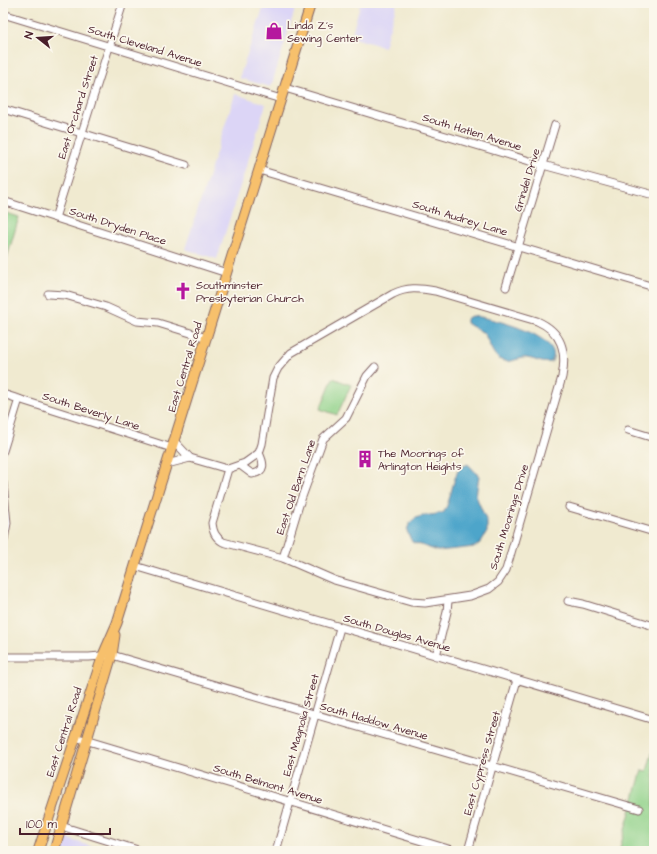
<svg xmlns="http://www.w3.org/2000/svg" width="657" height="854" font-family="'Architects Daughter',sans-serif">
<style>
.built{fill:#dcd5f6}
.green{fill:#91d28a;stroke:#6e785a}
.water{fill:#4da5ca;stroke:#4c627a}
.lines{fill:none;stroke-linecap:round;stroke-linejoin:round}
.minor-casing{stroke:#846665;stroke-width:9}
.major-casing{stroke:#846665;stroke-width:11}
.minor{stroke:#fff;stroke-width:7}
.major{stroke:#f7c06c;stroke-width:9}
.labels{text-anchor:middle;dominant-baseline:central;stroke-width:3.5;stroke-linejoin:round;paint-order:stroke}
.poi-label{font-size:11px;fill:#4a1f2b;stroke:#fbf7ec;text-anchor:start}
.street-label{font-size:11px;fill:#4a1f2b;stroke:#fbf7ec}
</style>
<rect width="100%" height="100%" fill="#fbf7ec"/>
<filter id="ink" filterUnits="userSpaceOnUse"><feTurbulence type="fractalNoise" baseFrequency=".025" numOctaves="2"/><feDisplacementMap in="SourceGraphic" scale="8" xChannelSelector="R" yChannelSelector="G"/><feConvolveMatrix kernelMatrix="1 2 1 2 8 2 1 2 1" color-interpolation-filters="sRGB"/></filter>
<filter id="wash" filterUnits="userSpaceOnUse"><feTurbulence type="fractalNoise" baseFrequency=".012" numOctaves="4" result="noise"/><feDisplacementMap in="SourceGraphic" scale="16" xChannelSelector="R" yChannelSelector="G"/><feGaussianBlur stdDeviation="0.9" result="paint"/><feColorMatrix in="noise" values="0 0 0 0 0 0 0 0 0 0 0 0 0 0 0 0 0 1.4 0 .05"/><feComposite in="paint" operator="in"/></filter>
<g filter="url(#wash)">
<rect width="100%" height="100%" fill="#f0ead0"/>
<g class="built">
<path d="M265 3H297L271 87 239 78Z"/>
<path d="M353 3H397L384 47 351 37 360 5Z"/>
<path d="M235 94 266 104 217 259 185 249Z"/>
<path d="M65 838 97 848 109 851H60Z"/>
</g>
<g class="green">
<path d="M3 212 19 217 3 271Z"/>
<path d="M333 378 351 385 337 415 320 409Z"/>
<path d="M654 747V851H619L642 770 647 771Z"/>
</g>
<g class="water">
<path d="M471 316C487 316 569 337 551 362 541 364 536 359 527 358 522 357 516 360 511 361 493 364 491 345 484 333L466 323V319Z"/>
<path d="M468 464 479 476 476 496 487 522V532L481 542 475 547 438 551 412 542 407 531C411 511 429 518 444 512 451 499 452 483 458 471 460 467 464 466 468 464Z"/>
</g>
</g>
<g filter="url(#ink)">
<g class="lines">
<g class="minor-casing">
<g id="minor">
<path d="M3 14 281 99"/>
<path d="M285 88 543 165 654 195"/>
<path d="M3 109 186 165"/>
<path d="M259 170 654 287"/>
<path d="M3 201 227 273"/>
<path d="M55 218 123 3"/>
<path d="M506 287 555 125"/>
<path d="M48 294 65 295 106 307 137 321 158 323 207 338"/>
<path d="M3 394 172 448"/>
<path d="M628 430 654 438"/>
<path d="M174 441 190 458 228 469 245 463 259 453 262 444 273 378 278 368 291 353 393 294C407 287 419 288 435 291L537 321C562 332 567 351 562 377L506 570 498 582 489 589 470 596 425 603 411 602 334 580 283 558 223 542C215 537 213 532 212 523L228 469"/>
<path d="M3 451 19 399"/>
<path d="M167 464 190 458"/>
<path d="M240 465 252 474C266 472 264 463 259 453"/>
<path d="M3 483 7 523 3 545"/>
<path d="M569 507 654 532"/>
<path d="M283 558 299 505 323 439 346 418 367 376 375 367"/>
<path d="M135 566 654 720"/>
<path d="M568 601 583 604 654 626"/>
<path d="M436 656 447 612 448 601"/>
<path d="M3 657H89L112 655 639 809"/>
<path d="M75 737 455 851"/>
<path d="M61 826 141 851"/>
<path d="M276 851 340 628"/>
<path d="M468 851 517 680"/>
</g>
</g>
<g class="major-casing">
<g id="major">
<path d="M38 851 103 655 117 623 311 3"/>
<path d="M54 851 112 655 115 635"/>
</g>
</g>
<use href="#minor" class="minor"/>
<use href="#major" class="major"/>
</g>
</g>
<defs>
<g id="shop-bare" transform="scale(1.38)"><path d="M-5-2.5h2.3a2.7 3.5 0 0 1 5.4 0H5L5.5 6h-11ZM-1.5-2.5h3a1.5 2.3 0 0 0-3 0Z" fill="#b5179e" stroke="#fbf7ec" stroke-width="2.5" paint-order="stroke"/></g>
<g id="church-bare" transform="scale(1.38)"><path d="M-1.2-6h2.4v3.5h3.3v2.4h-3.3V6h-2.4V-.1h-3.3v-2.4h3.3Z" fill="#b5179e" stroke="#fbf7ec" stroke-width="2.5" paint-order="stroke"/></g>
<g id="building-bare" transform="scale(1.38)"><path d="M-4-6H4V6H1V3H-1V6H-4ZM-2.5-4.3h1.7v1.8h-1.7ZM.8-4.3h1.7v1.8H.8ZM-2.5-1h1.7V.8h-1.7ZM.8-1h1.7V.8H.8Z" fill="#b5179e" stroke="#fbf7ec" stroke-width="2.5" paint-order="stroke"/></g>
</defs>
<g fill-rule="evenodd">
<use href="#shop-bare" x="274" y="31"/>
<use href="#church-bare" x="183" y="291"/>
<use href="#building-bare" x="365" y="459"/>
</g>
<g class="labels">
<g class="poi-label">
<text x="287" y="25">Linda Z's<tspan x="287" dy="13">Sewing Center</tspan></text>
<text x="196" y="285">Southminster<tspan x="196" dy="13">Presbyterian Church</tspan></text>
<text x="378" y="453">The Moorings of<tspan x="378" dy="13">Arlington Heights</tspan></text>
</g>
<g class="street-label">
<text transform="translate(145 46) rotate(17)">South Cleveland Avenue</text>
<text transform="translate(78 107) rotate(-72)">East Orchard Street</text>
<text transform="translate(472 132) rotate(17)">South Hatlen Avenue</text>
<text transform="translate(527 180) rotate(-73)">Grindel Drive</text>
<text transform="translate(460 218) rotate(17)">South Audrey Lane</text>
<text transform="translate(118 226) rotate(18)">South Dryden Place</text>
<text transform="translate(185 367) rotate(-73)">East Central Road</text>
<text transform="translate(91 411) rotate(18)">South Beverly Lane</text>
<text transform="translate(296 487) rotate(-71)">East Old Barn Lane</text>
<text transform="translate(509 517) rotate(-73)">South Moorings Drive</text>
<text transform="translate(397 633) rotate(16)">South Douglas Avenue</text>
<text transform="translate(374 721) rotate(16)">South Haddow Avenue</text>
<text transform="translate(301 725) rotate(-74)">East Magnolia Street</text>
<text transform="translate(64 732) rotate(-72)">East Central Road</text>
<text transform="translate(482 763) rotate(-74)">East Cypress Street</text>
<text transform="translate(268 784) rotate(17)">South Belmont Avenue</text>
</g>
</g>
<rect width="657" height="854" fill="none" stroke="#fbf7ec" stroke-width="16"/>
<g transform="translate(38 38) rotate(287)" stroke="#fbf7ec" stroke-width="3" paint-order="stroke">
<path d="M0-3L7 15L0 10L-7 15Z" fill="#4a1f2b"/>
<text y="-6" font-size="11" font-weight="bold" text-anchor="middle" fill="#4a1f2b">N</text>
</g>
<path d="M20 828v6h90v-6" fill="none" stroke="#4a1f2b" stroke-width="2"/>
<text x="26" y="828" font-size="12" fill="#4a1f2b" stroke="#fbf7ec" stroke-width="3" paint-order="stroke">100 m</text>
</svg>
